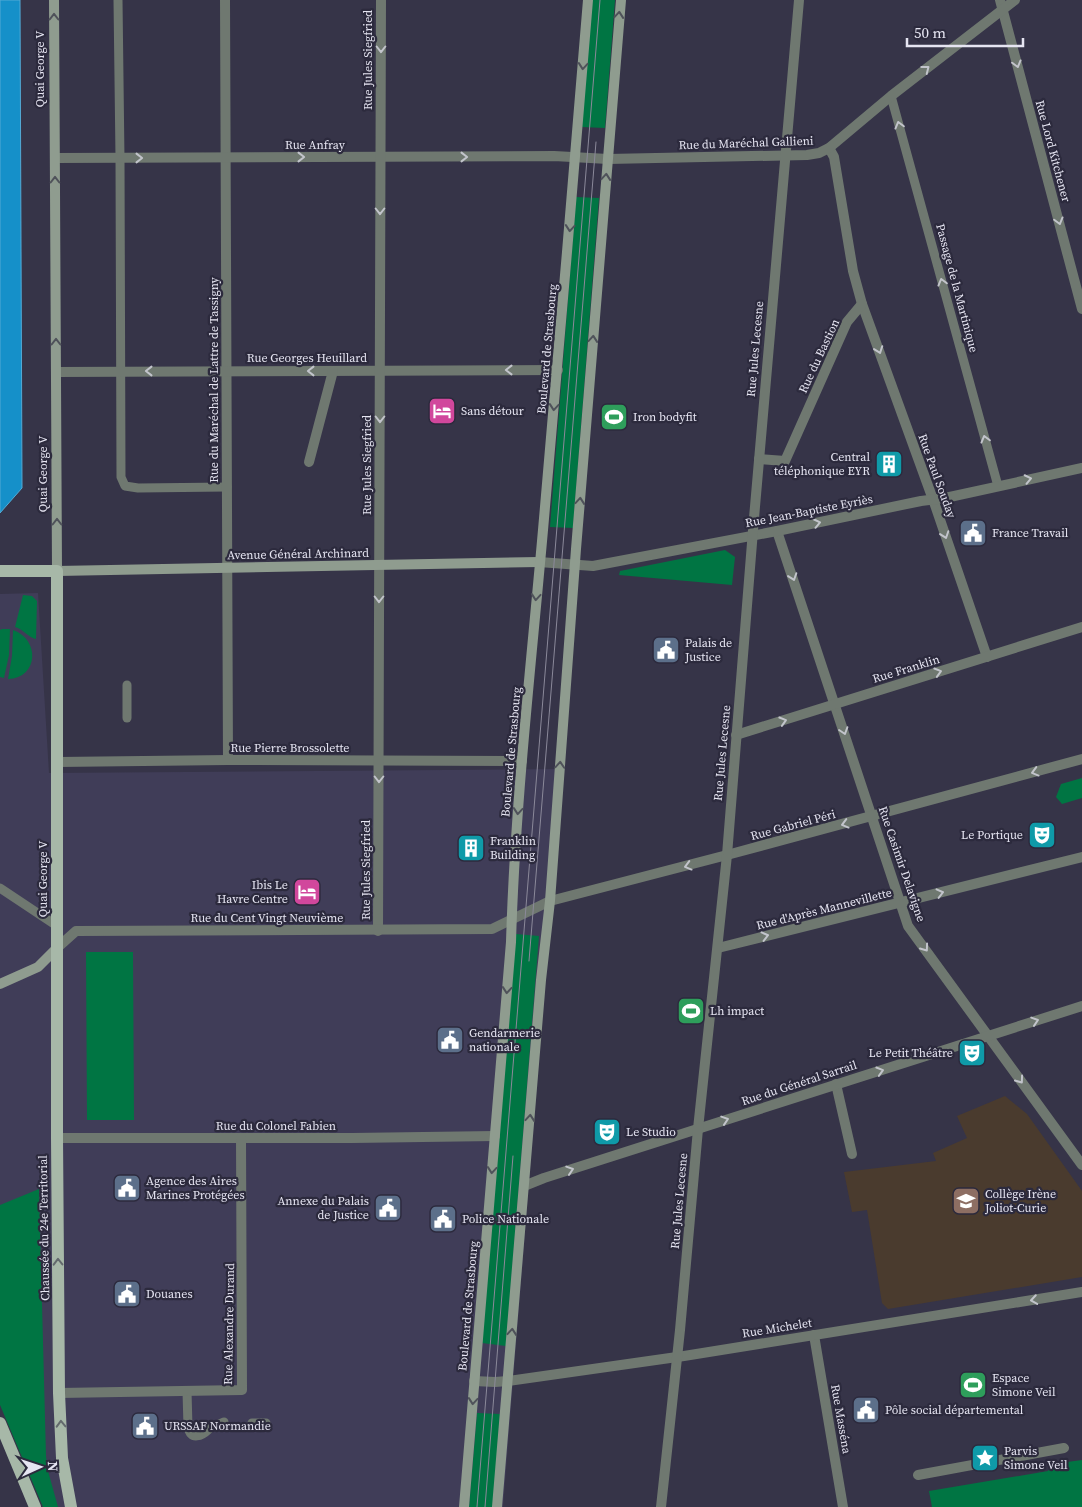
<svg xmlns="http://www.w3.org/2000/svg" width="1082" height="1507" font-family="'Source Serif 4',serif">
<style>
.built{fill:#403d58}
.education{fill:#4a3b2e}
.green{fill:#007543}
.water{fill:#1590c9;stroke:#54aad5}
.lines{fill:none;stroke-linecap:round;stroke-linejoin:round}
.lane{stroke:#6f7870;stroke-width:9}
.street{stroke:#6f7870;stroke-width:10}
.secondary{stroke:#8f9c8f;stroke-width:10}
.primary{stroke:#a7b8a8;stroke-width:12}
.tram{stroke:#8b899a;stroke-width:1}
.oneway{stroke:#4f525a}
.oneway2{stroke:#c2c4cb}
.oneway3{stroke:#636a6d}
.labels{text-anchor:middle;dominant-baseline:central;stroke-width:4.5;stroke-linejoin:round;paint-order:stroke}
.street-label{font-size:12px;fill:#e6e5f2;stroke:#2c2a3d}
.poi-label{font-size:12px;fill:#e6e5f2;stroke:#2c2a3d;text-anchor:start}
</style>
<rect width="100%" height="100%" fill="#363448"/>
<path class="built" d="M38 593 49 773 562 769 503 1507H50L0 1390V594Z"/>
<path class="education" d="M1005 1096 1027 1114 1082 1191V1277L888 1309 882 1303 867 1210 852 1212 844 1172 936 1161 933 1153 967 1138 957 1116Z"/>
<g class="green">
<path d="M592 0H615L605 128 581 127Z"/>
<path d="M576 197 599 198 573 528 550 527Z"/>
<path d="M725 550 735 557 732 585 619 575 620 571Z"/>
<path d="M23 595 32 596 37 601 36 639C29 638 23 629 15 627Z"/>
<path d="M2 629H10L9 655 4 678 0 677V630Z"/>
<path d="M13 630C40 639 39 678 8 679L12 656Z"/>
<path d="M1082 778V798L1062 804 1056 797 1061 784Z"/>
<path d="M516 934 539 936 506 1346 482 1343Z"/>
<path d="M86 952H133L134 1120H87Z"/>
<path d="M39 1189 46 1456 48 1471 58 1507H43L0 1405V1205Z"/>
<path d="M477 1413 500 1414 493 1507H469Z"/>
<path d="M1082 1460V1507H932L929 1491 1048 1471 1052 1464Z"/>
</g>
<path class="water" d="M0 0H20L22 488 0 513Z"/>
<g class="lines">
<g class="lane">
<path d="M118 0 120 158 121 477 125 486 138 488 227 487"/>
<path d="M891 96 998 486"/>
<path d="M127 685V718"/>
<path d="M0 888 57 926"/>
<path d="M187 1391 188 1427C191 1441 202 1436 209 1429 213 1426 219 1424 224 1422"/>
<path d="M252 1423H266"/>
</g>
<g class="street">
<path d="M225 0 228 760"/>
<path d="M1000 0 1082 309"/>
<path d="M829 148 834 157 853 271 862 304 935 505 987 657"/>
<path d="M55 158 554 156 608 159 807 155 819 153 829 148 891 96 1015 0"/>
<path d="M56 372 558 370"/>
<path d="M759 459 785 461 847 322 862 304"/>
<path d="M309 462 333 371"/>
<path d="M777 531 908 926 1082 1165"/>
<path d="M539 562 593 566 777 531 921 501 945 498 1082 468"/>
<path d="M736 735 1082 627"/>
<path d="M58 762 228 760 522 761"/>
<path d="M378 931 381 0"/>
<path d="M57 948 76 931 492 929 550 901 727 855 1082 759"/>
<path d="M718 948 1082 857"/>
<path d="M836 1084 852 1154"/>
<path d="M57 1138H352L495 1136"/>
<path d="M524 1186 544 1178 1082 1006"/>
<path d="M814 1335 843 1507"/>
<path d="M474 1381 495 1382 508 1381 684 1356 1082 1292"/>
<path d="M59 1393 242 1390 241 1138"/>
<path d="M918 1475 1064 1448"/>
<path d="M661 1507 680 1330 698 1129 727 855 754 518 799 0"/>
</g>
<g class="secondary">
<path d="M54 0 57 571 539 562"/>
<path d="M0 984 38 967 57 948"/>
<path d="M464 1507 511 942C515 804 531 667 543 530 558 353 574 177 588 0"/>
<path d="M497 1507 541 980 550 901 576 549 621 0"/>
</g>
<g class="primary">
<path d="M0 571H57V1138L59 1393 62 1458 71 1507"/>
<path d="M0 1423 35 1507"/>
</g>
<g class="tram">
<path d="M529 961 596 142"/>
<path d="M477 1507 600 0"/>
<path d="M485 1507 513 1156"/>
</g>
</g>
<defs><path id="oneway-chevron" d="M-2-3.5L2.5 0L-2 3.5" fill="none" stroke-width="1.6" stroke-linecap="round" stroke-linejoin="round" transform="scale(1.25)"/></defs>
<g class="oneway">
<use href="#oneway-chevron" transform="translate(619 15) rotate(-85)"/>
<use href="#oneway-chevron" transform="translate(54 17) rotate(-90)"/>
<use href="#oneway-chevron" transform="translate(583 66) rotate(95)"/>
<use href="#oneway-chevron" transform="translate(606 177) rotate(-85)"/>
<use href="#oneway-chevron" transform="translate(55 180) rotate(-90)"/>
<use href="#oneway-chevron" transform="translate(570 228) rotate(95)"/>
<use href="#oneway-chevron" transform="translate(593 339) rotate(-85)"/>
<use href="#oneway-chevron" transform="translate(56 342) rotate(-90)"/>
<use href="#oneway-chevron" transform="translate(554 407) rotate(95)"/>
<use href="#oneway-chevron" transform="translate(580 501) rotate(-85)"/>
<use href="#oneway-chevron" transform="translate(57 522) rotate(-90)"/>
<use href="#oneway-chevron" transform="translate(536 597) rotate(95)"/>
<use href="#oneway-chevron" transform="translate(560 765) rotate(-86)"/>
<use href="#oneway-chevron" transform="translate(518 811) rotate(95)"/>
<use href="#oneway-chevron" transform="translate(507 990) rotate(95)"/>
<use href="#oneway-chevron" transform="translate(530 1118) rotate(-85)"/>
<use href="#oneway-chevron" transform="translate(492 1170) rotate(95)"/>
<use href="#oneway-chevron" transform="translate(512 1332) rotate(-85)"/>
<use href="#oneway-chevron" transform="translate(473 1401) rotate(95)"/>
</g>
<g class="oneway2">
<use href="#oneway-chevron" transform="translate(381 49) rotate(90)"/>
<use href="#oneway-chevron" transform="translate(1017 64) rotate(75)"/>
<use href="#oneway-chevron" transform="translate(926 69) rotate(-38)"/>
<use href="#oneway-chevron" transform="translate(899 125) rotate(-105)"/>
<use href="#oneway-chevron" transform="translate(301 157)"/>
<use href="#oneway-chevron" transform="translate(464 157)"/>
<use href="#oneway-chevron" transform="translate(139 158)"/>
<use href="#oneway-chevron" transform="translate(380 211) rotate(90)"/>
<use href="#oneway-chevron" transform="translate(1059 221) rotate(75)"/>
<use href="#oneway-chevron" transform="translate(942 282) rotate(-105)"/>
<use href="#oneway-chevron" transform="translate(879 350) rotate(70)"/>
<use href="#oneway-chevron" transform="translate(509 370) rotate(180)"/>
<use href="#oneway-chevron" transform="translate(149 371) rotate(180)"/>
<use href="#oneway-chevron" transform="translate(311 371) rotate(180)"/>
<use href="#oneway-chevron" transform="translate(380 419) rotate(90)"/>
<use href="#oneway-chevron" transform="translate(985 439) rotate(-105)"/>
<use href="#oneway-chevron" transform="translate(1028 479) rotate(-12)"/>
<use href="#oneway-chevron" transform="translate(817 523) rotate(-12)"/>
<use href="#oneway-chevron" transform="translate(945 535) rotate(71)"/>
<use href="#oneway-chevron" transform="translate(793 577) rotate(71)"/>
<use href="#oneway-chevron" transform="translate(379 599) rotate(90)"/>
<use href="#oneway-chevron" transform="translate(938 672) rotate(-17)"/>
<use href="#oneway-chevron" transform="translate(783 721) rotate(-17)"/>
<use href="#oneway-chevron" transform="translate(844 731) rotate(72)"/>
<use href="#oneway-chevron" transform="translate(1035 772) rotate(165)"/>
<use href="#oneway-chevron" transform="translate(379 779) rotate(90)"/>
<use href="#oneway-chevron" transform="translate(845 824) rotate(165)"/>
<use href="#oneway-chevron" transform="translate(688 866) rotate(165)"/>
<use href="#oneway-chevron" transform="translate(940 893) rotate(-14)"/>
<use href="#oneway-chevron" transform="translate(765 936) rotate(-14)"/>
<use href="#oneway-chevron" transform="translate(925 948) rotate(54)"/>
<use href="#oneway-chevron" transform="translate(1035 1021) rotate(-18)"/>
<use href="#oneway-chevron" transform="translate(880 1071) rotate(-17)"/>
<use href="#oneway-chevron" transform="translate(1020 1080) rotate(54)"/>
<use href="#oneway-chevron" transform="translate(725 1120) rotate(-18)"/>
<use href="#oneway-chevron" transform="translate(570 1170) rotate(-18)"/>
<use href="#oneway-chevron" transform="translate(1034 1300) rotate(171)"/>
</g>
<g class="oneway3">
<use href="#oneway-chevron" transform="translate(58 1262) rotate(-91)"/>
<use href="#oneway-chevron" transform="translate(61 1424) rotate(-92)"/>
</g>
<defs>
<g id="hotel-square" transform="scale(1.4375)"><rect x="-9" y="-9" width="18" height="18" rx="4" fill="#d1479c" stroke="#2c2a3d"/><path d="M-6-4.5h1.5V1H6V5H4.5V3h-9V5H-6ZM-4 0a1.8 1.8 0 1 1 3.6 0ZM.5 0V-2.5h3Q6-2.5 6 0Z" fill="#fff"/></g>
<g id="stadium-square" transform="scale(1.4375)"><rect x="-9" y="-9" width="18" height="18" rx="4" fill="#2e9e5b" stroke="#2c2a3d"/><path d="M0-5a6.5 5 0 1 0 0 10a6.5 5 0 1 0 0-10ZM-3.5-1.8h7v3.6h-7Z" fill="#fff"/></g>
<g id="building-square" transform="scale(1.4375)"><rect x="-9" y="-9" width="18" height="18" rx="4" fill="#0f9aa8" stroke="#2c2a3d"/><path d="M-4-6H4V6H1V3H-1V6H-4ZM-2.5-4.3h1.7v1.8h-1.7ZM.8-4.3h1.7v1.8H.8ZM-2.5-1h1.7V.8h-1.7ZM.8-1h1.7V.8H.8Z" fill="#fff"/></g>
<g id="civic-square" transform="scale(1.4375)"><rect x="-9" y="-9" width="18" height="18" rx="4" fill="#5c6f8a" stroke="#2c2a3d"/><path d="M-.6-6.5H3V-4.5H.6V-3L4-1V1h2V6H-6V1h2V-1L-.6-3ZM-1.2 2.5V6h2.4V2.5Z" fill="#fff"/></g>
<g id="theatre-square" transform="scale(1.4375)"><rect x="-9" y="-9" width="18" height="18" rx="4" fill="#0f9aa8" stroke="#2c2a3d"/><path d="M-5-5.5Q0-4 5-5.5V0Q5 5 0 6Q-5 5-5 0ZM-3.3-2.5H-1v1.5H-3.3ZM1-2.5H3.3v1.5H1ZM-2.8 1Q0 5.5 2.8 1Z" fill="#fff"/></g>
<g id="school-square" transform="scale(1.4375)"><rect x="-9" y="-9" width="18" height="18" rx="4" fill="#8d6e63" stroke="#2c2a3d"/><path d="M0-5L7-2L0 1L-7-2ZM-4 1L0 2.5L4 1V4Q0 6-4 4Z" fill="#fff"/></g>
<g id="sight-square" transform="scale(1.4375)"><rect x="-9" y="-9" width="18" height="18" rx="4" fill="#0f9aa8" stroke="#2c2a3d"/><path d="M0-6L1.8-2.2L6-1.7L2.9 1.2L3.7 5.4L0 3.3L-3.7 5.4L-2.9 1.2L-6-1.7L-1.8-2.2Z" fill="#fff"/></g>
</defs>
<g fill-rule="evenodd">
<use href="#hotel-square" x="442" y="411"/>
<use href="#stadium-square" x="614" y="417"/>
<use href="#building-square" x="889" y="464"/>
<use href="#civic-square" x="973" y="533"/>
<use href="#civic-square" x="666" y="650"/>
<use href="#theatre-square" x="1042" y="835"/>
<use href="#building-square" x="471" y="848"/>
<use href="#hotel-square" x="307" y="892"/>
<use href="#stadium-square" x="691" y="1011"/>
<use href="#civic-square" x="450" y="1040"/>
<use href="#theatre-square" x="972" y="1053"/>
<use href="#theatre-square" x="607" y="1132"/>
<use href="#civic-square" x="127" y="1188"/>
<use href="#school-square" x="966" y="1201"/>
<use href="#civic-square" x="388" y="1208"/>
<use href="#civic-square" x="443" y="1219"/>
<use href="#civic-square" x="127" y="1294"/>
<use href="#stadium-square" x="973" y="1385"/>
<use href="#civic-square" x="866" y="1410"/>
<use href="#civic-square" x="145" y="1426"/>
<use href="#sight-square" x="985" y="1458"/>
</g>
<g class="labels">
<g class="street-label">
<text transform="translate(368 60) rotate(-90)">Rue Jules Siegfried</text>
<text transform="translate(40 69) rotate(-90)">Quai George V</text>
<text transform="translate(746 143) rotate(-2)">Rue du Maréchal Gallieni</text>
<text x="315" y="145">Rue Anfray</text>
<text transform="translate(1053 151) rotate(75)">Rue Lord Kitchener</text>
<text transform="translate(957 288) rotate(75)">Passage de la Martinique</text>
<text transform="translate(547 349) rotate(-85)">Boulevard de Strasbourg</text>
<text transform="translate(755 349) rotate(-85)">Rue Jules Lecesne</text>
<text transform="translate(819 356) rotate(-65)">Rue du Bastion</text>
<text x="307" y="358">Rue Georges Heuillard</text>
<text transform="translate(214 380) rotate(-90)">Rue du Maréchal de Lattre de Tassigny</text>
<text transform="translate(367 465) rotate(-90)">Rue Jules Siegfried</text>
<text transform="translate(43 474) rotate(-90)">Quai George V</text>
<text transform="translate(937 476) rotate(70)">Rue Paul Souday</text>
<text transform="translate(809 511) rotate(-11)">Rue Jean-Baptiste Eyriès</text>
<text transform="translate(298 554) rotate(-1)">Avenue Général Archinard</text>
<text transform="translate(906 669) rotate(-17)">Rue Franklin</text>
<text x="290" y="748">Rue Pierre Brossolette</text>
<text transform="translate(511 752) rotate(-85)">Boulevard de Strasbourg</text>
<text transform="translate(722 753) rotate(-85)">Rue Jules Lecesne</text>
<text transform="translate(793 825) rotate(-15)">Rue Gabriel Péri</text>
<text transform="translate(902 864) rotate(71)">Rue Casimir Delavigne</text>
<text transform="translate(366 870) rotate(-90)">Rue Jules Siegfried</text>
<text transform="translate(43 879) rotate(-90)">Quai George V</text>
<text transform="translate(824 909) rotate(-14)">Rue d'Après Mannevillette</text>
<text x="267" y="918">Rue du Cent Vingt Neuvième</text>
<text transform="translate(799 1083) rotate(-18)">Rue du Général Sarrail</text>
<text x="276" y="1126">Rue du Colonel Fabien</text>
<text transform="translate(679 1201) rotate(-85)">Rue Jules Lecesne</text>
<text transform="translate(44 1228) rotate(-91)">Chaussée du 24e Territorial</text>
<text transform="translate(468 1306) rotate(-85)">Boulevard de Strasbourg</text>
<text transform="translate(229 1324) rotate(-89)">Rue Alexandre Durand</text>
<text transform="translate(777 1328) rotate(-9)">Rue Michelet</text>
<text transform="translate(841 1419) rotate(80)">Rue Masséna</text>
</g>
<g class="poi-label">
<text x="461" y="411">Sans détour</text>
<text x="633" y="417">Iron bodyfit</text>
<text x="870" y="457" text-anchor="end">Central<tspan x="870" dy="14">téléphonique EYR</tspan></text>
<text x="992" y="533">France Travail</text>
<text x="685" y="643">Palais de<tspan x="685" dy="14">Justice</tspan></text>
<text x="1023" y="835" text-anchor="end">Le Portique</text>
<text x="490" y="841">Franklin<tspan x="490" dy="14">Building</tspan></text>
<text x="288" y="885" text-anchor="end">Ibis Le<tspan x="288" dy="14">Havre Centre</tspan></text>
<text x="710" y="1011">Lh impact</text>
<text x="469" y="1033">Gendarmerie<tspan x="469" dy="14">nationale</tspan></text>
<text x="953" y="1053" text-anchor="end">Le Petit Théâtre</text>
<text x="626" y="1132">Le Studio</text>
<text x="146" y="1181">Agence des Aires<tspan x="146" dy="14">Marines Protégées</tspan></text>
<text x="985" y="1194">Collège Irène<tspan x="985" dy="14">Joliot-Curie</tspan></text>
<text x="369" y="1201" text-anchor="end">Annexe du Palais<tspan x="369" dy="14">de Justice</tspan></text>
<text x="462" y="1219">Police Nationale</text>
<text x="146" y="1294">Douanes</text>
<text x="992" y="1378">Espace<tspan x="992" dy="14">Simone Veil</tspan></text>
<text x="885" y="1410">Pôle social départemental</text>
<text x="164" y="1426">URSSAF Normandie</text>
<text x="1004" y="1451">Parvis<tspan x="1004" dy="14">Simone Veil</tspan></text>
</g>
</g>
<g transform="translate(40 1467) rotate(87)" stroke="#2c2a3d" stroke-width="4" paint-order="stroke">
<path d="M0-4L9 19L0 12L-9 19Z" fill="#e6e5f2"/>
<text y="-8" font-size="14" font-weight="bold" text-anchor="middle" fill="#e6e5f2">N</text>
</g>
<path d="M907 38v8h116v-8" fill="none" stroke="#e6e5f2" stroke-width="2.5"/>
<text x="914" y="38" font-size="15" fill="#e6e5f2" stroke="#2c2a3d" stroke-width="4" paint-order="stroke">50 m</text>
</svg>
